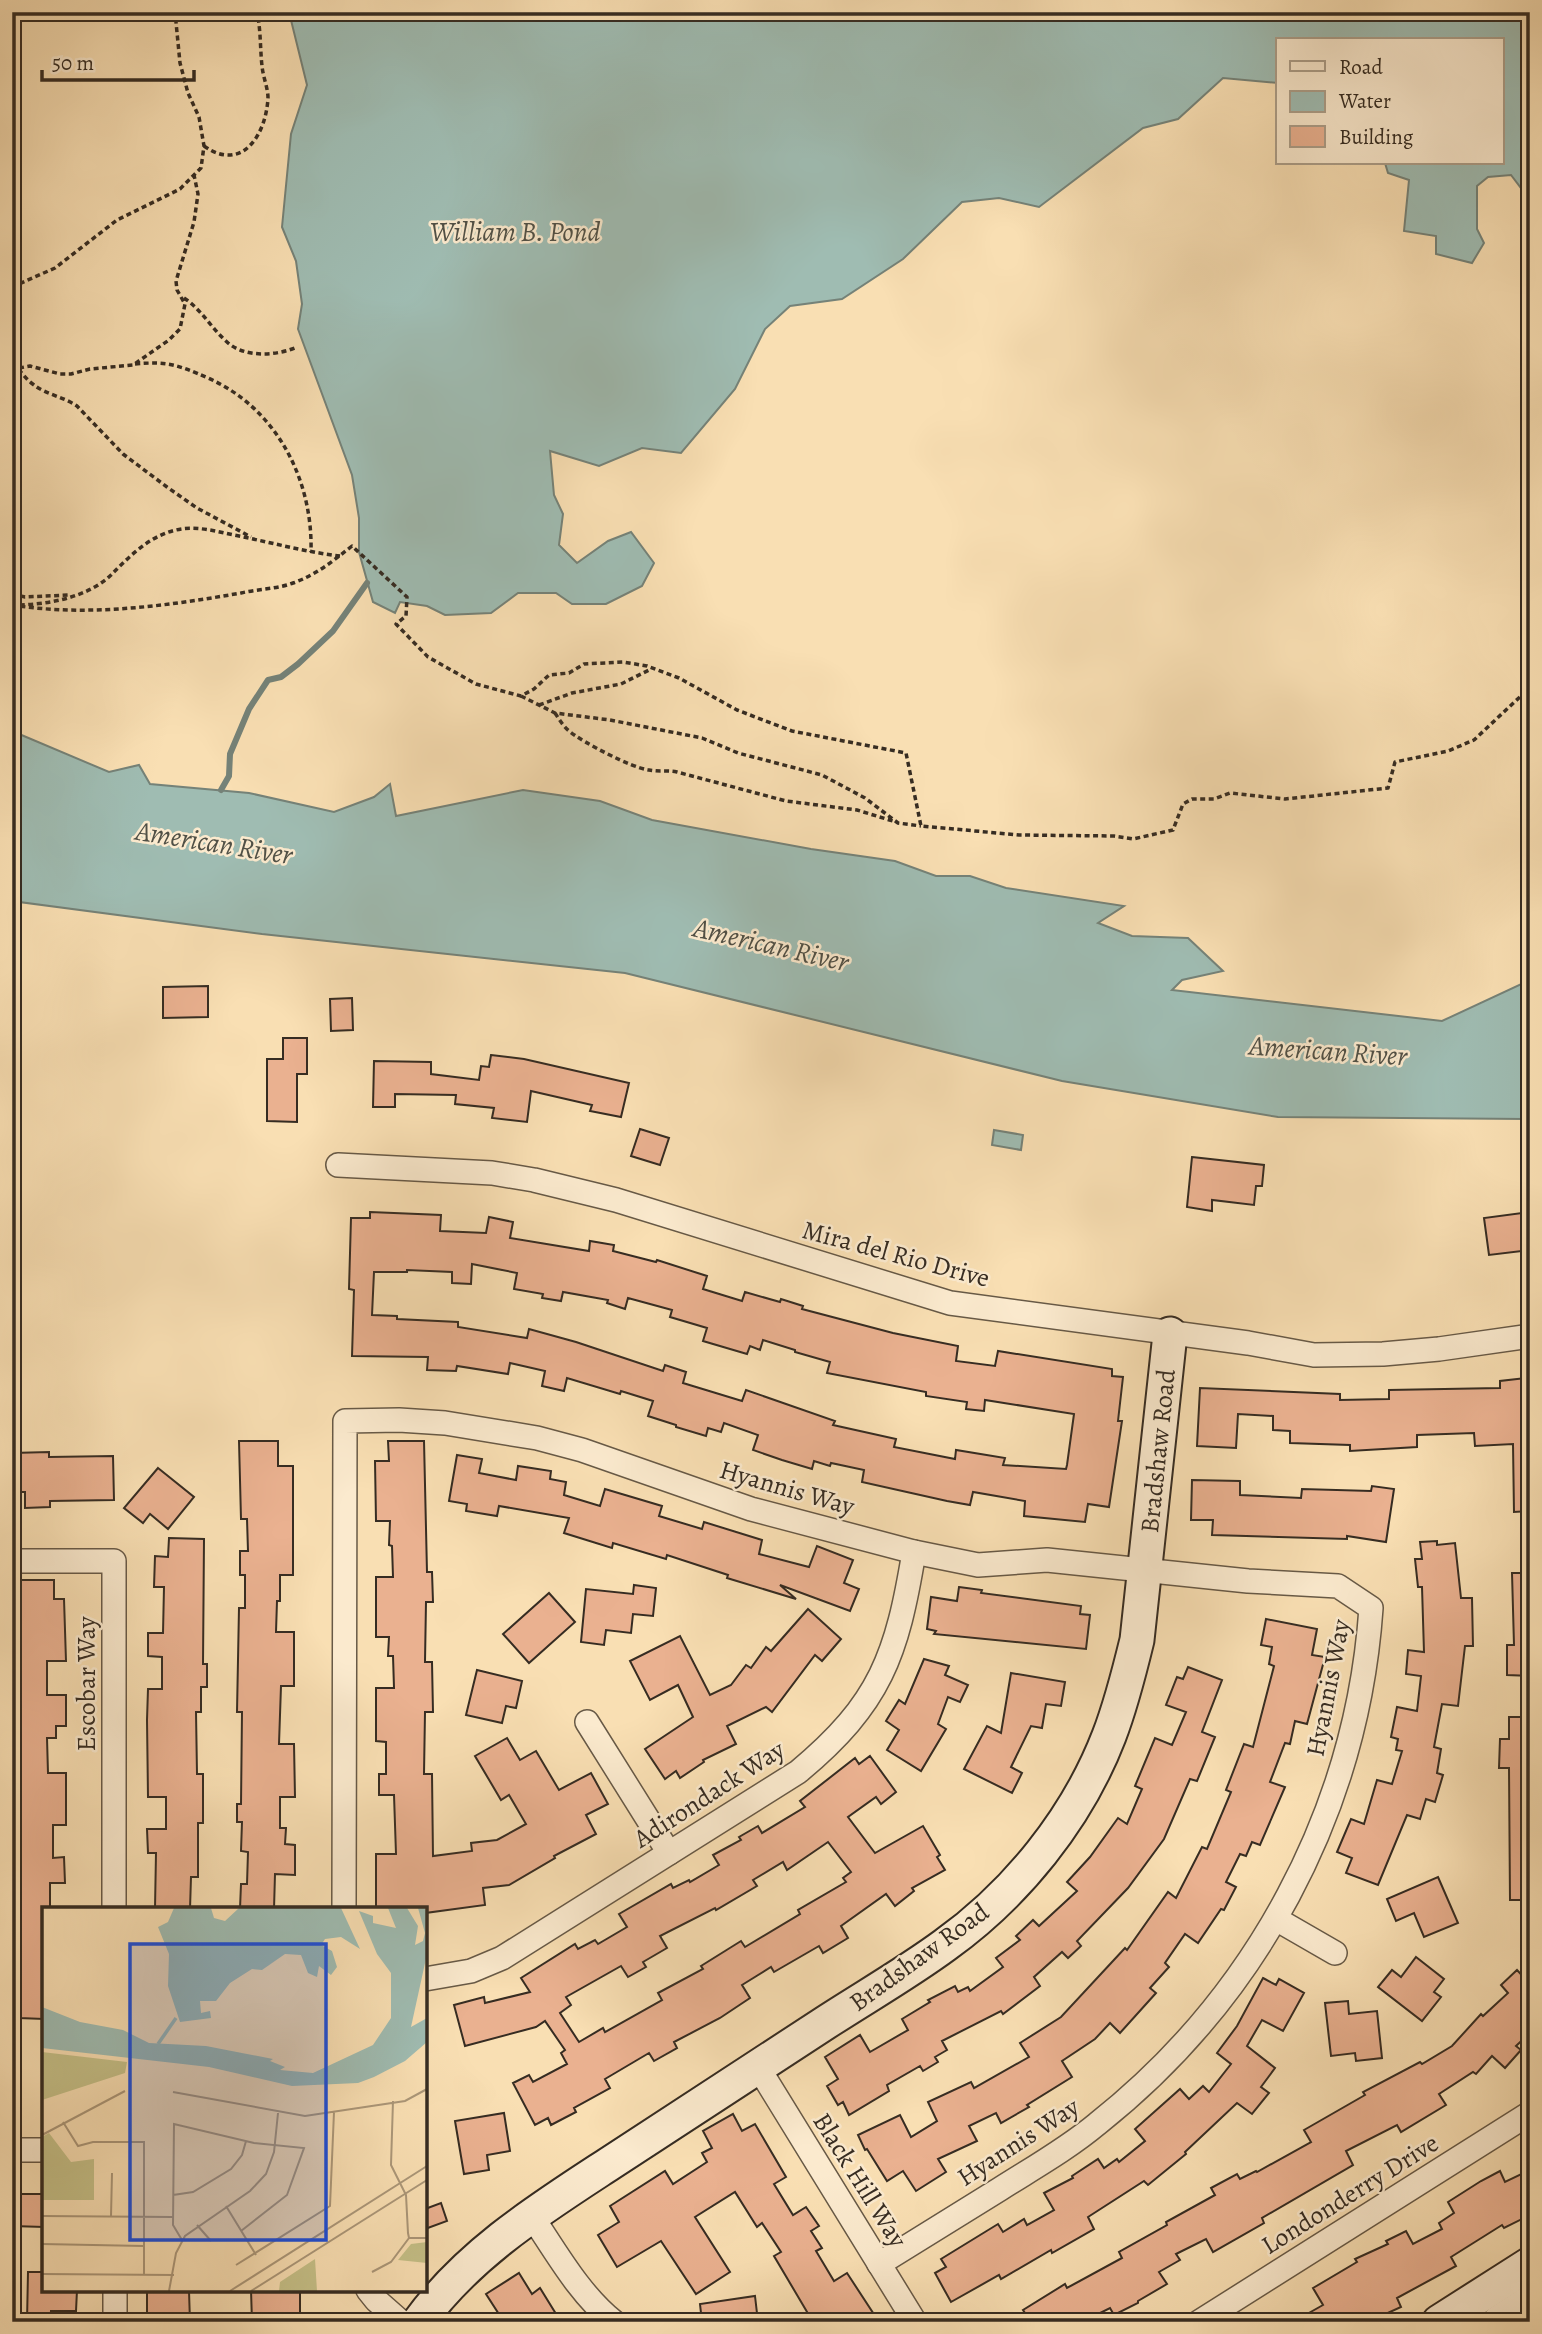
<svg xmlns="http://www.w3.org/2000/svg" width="1542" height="2334" font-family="Alegreya,serif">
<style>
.water{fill:#9fbcb2;stroke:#758278;stroke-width:2}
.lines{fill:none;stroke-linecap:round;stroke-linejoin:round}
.stream{stroke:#758278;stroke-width:6}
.building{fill:#eab190;stroke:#362c22;stroke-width:2;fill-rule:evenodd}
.street-casing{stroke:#675946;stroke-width:26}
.secondary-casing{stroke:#362c22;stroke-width:37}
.path{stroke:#362c22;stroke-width:3.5;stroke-dasharray:5 3.5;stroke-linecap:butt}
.street{stroke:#fbeace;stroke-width:23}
.secondary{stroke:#fbeace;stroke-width:33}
.labels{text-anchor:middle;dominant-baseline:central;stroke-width:5;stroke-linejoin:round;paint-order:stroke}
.street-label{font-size:26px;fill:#362c22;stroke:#fbeace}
.water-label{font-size:28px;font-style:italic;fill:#505046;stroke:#fbeace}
.inset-river{fill:none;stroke:#9fbcb2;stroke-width:3.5}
.inset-road{fill:none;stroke:#ab9779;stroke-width:2}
.view{fill:#1d4ed8;fill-opacity:0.15;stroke:#1d4ed8;stroke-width:3.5}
.inset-edge{fill:none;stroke:#362c22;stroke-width:3.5}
</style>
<rect width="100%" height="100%" fill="#f9dfb3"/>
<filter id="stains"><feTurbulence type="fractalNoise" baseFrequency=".00286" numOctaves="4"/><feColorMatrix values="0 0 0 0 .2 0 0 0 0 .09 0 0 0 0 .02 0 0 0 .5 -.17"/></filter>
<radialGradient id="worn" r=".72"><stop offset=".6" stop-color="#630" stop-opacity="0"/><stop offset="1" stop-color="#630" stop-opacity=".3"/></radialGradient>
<g class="water">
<path d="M289 12H1510L1530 19V200L1511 175 1488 177 1477 186V229L1484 243 1472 263 1436 254V236L1404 231 1409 180 1388 173 1385 163H1502V40H1278V83L1223 78 1178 119 1143 128 1039 207 999 198 962 202 903 259 842 299 790 306 765 329 735 389 681 453 642 448 599 466 550 451 554 495 563 514 559 545 577 563 608 541 631 532 654 563 642 586 606 604H572L556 593H518L491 613 445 615 427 606 400 602 395 613 373 602 359 552V518L352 475 298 329 302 304 296 261 282 227 291 134 307 85Z"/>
<path d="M12 731 109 772 139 765 150 784 249 793 334 812 374 797 390 784 396 816 523 790 600 801 652 820 811 849 895 861 936 876H970L1006 888 1124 906 1098 923 1132 936 1188 938 1223 971 1182 980 1172 990 1442 1021 1530 980V1119L1278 1117 1062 1081 625 973 262 934 12 901Z"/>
<path d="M994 1130 1023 1135 1021 1150 992 1145Z"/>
</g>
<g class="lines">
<path class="stream" d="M221 790 229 776 230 754 249 709 268 680 281 677 298 664 333 631 367 583"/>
</g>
<g class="building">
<path d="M208 986V1017L163 1018V987Z"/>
<path d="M352 998 353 1030 331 1031 330 999Z"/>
<path d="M283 1038H307V1074H297V1122L267 1121V1059H283Z"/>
<path d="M491 1055 524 1059 629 1083 621 1117 590 1111 592 1105 531 1091 527 1122 492 1118 494 1108 455 1104 456 1095 395 1094V1107H373L374 1061 431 1062V1074L479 1080 481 1066 489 1067Z"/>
<path d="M640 1129 669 1138 660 1165 631 1156Z"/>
<path d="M1192 1157 1264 1165 1262 1186H1256L1254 1205 1212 1200V1211L1187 1207Z"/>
<path d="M370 1212 441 1215 440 1231 486 1233 489 1217 513 1222 510 1238 589 1251 590 1241 614 1245 613 1251 656 1262 657 1260 707 1276 703 1289 742 1301 745 1292 780 1302 781 1299 803 1306 802 1309 893 1333 958 1346 956 1361 995 1366 998 1351 1112 1369V1376L1123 1377 1118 1421H1122L1109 1507 1088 1504 1085 1522 1024 1516 1025 1501 973 1492 970 1505 947 1501 862 1482 864 1470 831 1463 830 1466 814 1461 812 1469 782 1460 753 1450 758 1435 724 1423 721 1432 708 1428 706 1436 676 1427V1425L648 1416 653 1401 621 1391 620 1394 567 1378 564 1391 542 1386 545 1371 510 1363 508 1374 457 1366 456 1371 427 1370 428 1357 352 1356 354 1290 349 1289 351 1218H370ZM472 1264 517 1273 514 1289 543 1294 542 1298 561 1301 563 1292 608 1300 607 1303 625 1309 628 1298 672 1310 670 1317 707 1328 703 1341 747 1354 750 1346 760 1350 763 1340 795 1350V1352L830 1362 827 1373 926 1392V1396L967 1402 966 1409 984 1411 985 1400 1074 1414 1067 1465 1066 1469 1003 1465 1005 1458 956 1450 955 1459 894 1447 896 1439 833 1425 835 1421 746 1390 742 1401 683 1383 686 1372 665 1365 663 1371 576 1342 529 1329 527 1338 458 1327V1322L397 1319V1316L372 1315 374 1272H407V1270L452 1272V1283L471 1284Z"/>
<path d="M1530 1212V1250L1489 1255 1484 1218Z"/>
<path d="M1527 1378V1385L1530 1384V1423H1527L1530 1450V1511L1514 1512 1513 1444 1475 1446 1474 1433 1417 1435V1447L1350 1451V1445L1290 1443V1431L1273 1430V1416L1238 1414 1236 1448 1197 1446 1200 1388 1340 1394V1400L1389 1399V1390L1500 1388V1381Z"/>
<path d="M239 1441H278V1466H293V1575H280V1601H277L276 1632H294V1686H281L279 1744H294L295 1797H280V1828H286L285 1844 295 1845V1875L275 1874 274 1909H240L241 1884H247L248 1852 241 1851 242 1822H237V1804H241L242 1712H237L239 1608H245V1575H240V1551H248L247 1519H241Z"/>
<path d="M388 1441H424L427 1572H432L433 1602H426L425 1662H432L433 1712H425L424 1774H432L433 1856 472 1851 471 1843 497 1840 526 1824 509 1795 501 1800 475 1756 507 1738 520 1760 536 1751 559 1790 591 1773 608 1804 586 1815 596 1834 554 1856 555 1858 509 1885 483 1888 485 1905 425 1913V1909H376V1854H396L394 1795H379V1774H386V1742L376 1741V1688H394L393 1656H388L389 1637H376V1577H393L392 1546 389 1545 390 1521H376L375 1461H389Z"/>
<path d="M49 1452V1457L113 1456 114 1500 50 1501V1507L25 1508V1492H12V1453Z"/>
<path d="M457 1455 482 1459 479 1473 516 1480 518 1466 551 1471 550 1479 566 1482 564 1495 600 1506 605 1489 662 1506 659 1516 702 1529 704 1522 762 1540 759 1554 809 1567 817 1546 853 1560 844 1583 859 1589 850 1611 780 1585 796 1599 727 1578 728 1575 667 1555 666 1559 613 1543 612 1548 564 1533 569 1518 499 1506 497 1516 466 1511 467 1504 449 1501Z"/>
<path d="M158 1468 194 1497 168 1529 150 1514 143 1523 124 1508Z"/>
<path d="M1192 1480 1240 1481V1495L1301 1498 1302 1489 1371 1491 1372 1486 1394 1489 1386 1542 1347 1536V1539L1212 1535 1213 1520H1191Z"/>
<path d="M169 1538 204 1539 203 1664H207V1687H201V1712H196L197 1774H203V1823H198V1877H191L190 1909H155L156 1853H148L147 1829H166V1797H148L147 1720 148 1689H162V1657L148 1656V1633H163L164 1587H154L155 1556 168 1557Z"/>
<path d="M1437 1541V1545L1455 1543 1461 1598H1472L1473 1646H1465L1458 1706 1442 1704 1434 1747 1441 1749 1437 1773 1443 1775 1435 1802 1426 1799 1420 1819 1407 1815 1378 1885 1346 1873 1352 1858 1337 1852 1351 1819 1364 1824 1377 1780 1392 1784 1402 1751 1396 1750 1398 1739 1391 1737 1397 1707 1417 1711 1421 1676 1406 1674 1408 1650 1424 1652 1422 1587H1418L1415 1559H1422L1420 1542Z"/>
<path d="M1512 1573H1530V1676L1507 1675V1645H1514Z"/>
<path d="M17 1580H54V1599H64L66 1661H47V1695H66V1726H56V1738H47L48 1773H66V1825H53V1858L64 1857 65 1883H50V1907H44V2019L19 2018 20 2002H12V1858H20L19 1797H12V1718H20L19 1686H12V1605L18 1604Z"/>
<path d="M634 1585 656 1588 653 1616 633 1614 631 1633 606 1630 604 1645 581 1642 586 1589 633 1594Z"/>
<path d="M959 1587 982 1590 981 1593 1081 1606 1080 1614 1090 1615 1086 1649 934 1634 936 1631 927 1629 931 1597 957 1601Z"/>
<path d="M549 1593 575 1622 529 1663 503 1634Z"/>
<path d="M808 1609 841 1639 822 1661 815 1655 772 1712 766 1707 727 1726 736 1744 703 1760 704 1762 680 1778 676 1771 665 1779 645 1749 693 1717 678 1685 650 1700 630 1661 680 1636 710 1695 731 1685 746 1665 751 1668 766 1647 771 1651Z"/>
<path d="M1266 1619 1317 1629 1312 1655 1325 1657 1307 1724 1295 1721 1290 1744 1285 1743 1270 1782 1285 1787 1260 1845 1252 1842 1246 1856 1240 1854 1226 1882 1236 1887 1224 1910 1221 1909 1198 1943 1185 1934 1165 1963 1169 1967 1150 1988 1156 1993 1120 2033 1110 2023 1095 2039 1062 2061 1072 2077 1027 2105 1029 2107 1001 2123 996 2113 969 2126 977 2141 938 2159 946 2172 916 2191 903 2171 887 2181 867 2149 865 2150 858 2135 900 2115 911 2137 937 2121 928 2102 971 2082 974 2088 1029 2057 1020 2043 1061 2017 1125 1948 1127 1950 1168 1892 1176 1898 1202 1847 1207 1849 1231 1792 1226 1790 1244 1744 1253 1747 1274 1666 1269 1664 1272 1647 1261 1645Z"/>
<path d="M924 1659 949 1666 945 1675 968 1685 960 1702 948 1697 938 1724 946 1729 921 1771 887 1750 899 1730 886 1721 899 1700 905 1704Z"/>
<path d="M1188 1667 1222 1680 1202 1732 1215 1737 1197 1781 1190 1779 1164 1839 1128 1888 1077 1941 1081 1946 1068 1958 1062 1952 1034 1977 1040 1986 1003 2014 1001 2011 942 2041 947 2050 935 2057 938 2062 923 2071 920 2066 887 2085 889 2091 849 2115 843 2102 838 2105 827 2086 838 2079 825 2057 860 2035 870 2052 908 2030 902 2019 930 2002 928 2000 955 1986 958 1992 968 1987 970 1991 1003 1967 996 1958 1020 1940 1016 1936 1033 1920 1039 1926 1077 1891 1067 1882 1090 1857 1118 1818 1127 1824 1142 1789 1135 1786 1155 1738 1172 1745 1186 1712 1166 1705 1177 1677 1183 1679Z"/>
<path d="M477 1670 522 1681 516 1708 506 1706 502 1723 466 1715Z"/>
<path d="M1011 1673 1065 1682 1061 1706 1046 1704 1042 1728 1031 1726 1011 1767 1022 1773 1012 1793 964 1769 987 1726 1001 1733Z"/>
<path d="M1509 1717H1530V1900H1510L1509 1768H1499L1500 1739H1509Z"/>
<path d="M870 1756 896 1792 881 1804 876 1797 848 1817 875 1853 923 1826 940 1855 937 1857 945 1870 912 1888 914 1891 895 1906 886 1894 841 1926 848 1938 823 1953 819 1946 774 1972 771 1967 742 1985 750 1998 720 2018 674 2042 677 2048 654 2061 649 2053 605 2079 610 2088 574 2108 576 2112 551 2125 548 2118 535 2125 513 2083 529 2075 533 2082 567 2064 561 2053 565 2050 545 2021 536 2027 465 2046 454 2005 484 1997 485 2003 530 1992 521 1978 575 1944 578 1949 595 1940 598 1944 627 1927 619 1914 671 1884 673 1888 689 1880 690 1882 719 1865 713 1855 741 1840 739 1837 758 1826 762 1833 805 1807 800 1801 855 1758 859 1764ZM828 1842 851 1872 843 1878 846 1882 798 1910 800 1914 745 1947 741 1941 701 1966 703 1969 658 1993 662 2000 605 2032 603 2028 579 2042 560 2013 571 2005 566 1997 621 1966 628 1977 646 1967 643 1962 667 1948 660 1936 715 1908 716 1910 757 1886 753 1880 783 1862 787 1870Z"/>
<path d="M1438 1877 1458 1923 1424 1937 1414 1913 1396 1921 1387 1899Z"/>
<path d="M1416 1957 1444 1979 1434 1992 1441 1997 1422 2021 1378 1987 1392 1970 1401 1977Z"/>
<path d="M1517 1970 1530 1984V2033L1516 2046 1521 2050 1505 2068 1492 2056 1476 2074 1473 2072 1439 2094 1446 2105 1401 2132 1397 2125 1346 2151 1353 2165 1262 2218 1264 2223 1213 2252 1206 2239 1176 2254 1180 2260 1159 2272 1167 2284 1138 2301V2303L1114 2315 1110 2308 1092 2317 1091 2314 1079 2322H1031L1023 2310 1065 2284 1067 2288 1122 2258 1119 2252 1167 2225 1166 2222 1215 2195 1211 2188 1237 2174 1240 2179 1256 2171 1257 2172 1311 2142 1304 2130 1365 2095 1363 2092 1420 2062 1422 2064 1452 2046 1481 2014 1483 2016 1508 1993 1501 1985Z"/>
<path d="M1263 1978 1276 1985 1279 1979 1304 1993 1283 2031 1262 2020 1247 2046 1275 2068 1261 2087 1269 2093 1252 2114 1237 2103 1185 2152 1186 2154 1148 2185 1144 2181 1088 2217 1094 2229 1052 2253 1051 2250 1001 2279 999 2275 951 2302 935 2273 946 2267 941 2259 998 2224 1003 2232 1024 2219 1027 2225 1054 2210 1044 2193 1073 2178 1072 2176 1098 2159 1104 2168 1117 2159 1119 2162 1145 2141 1135 2129 1180 2089 1189 2099 1203 2086 1209 2092 1231 2064 1217 2053 1237 2026Z"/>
<path d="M1348 2001 1349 2014 1377 2011 1382 2058 1356 2061 1355 2053 1331 2056 1325 2003Z"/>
<path d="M504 2113 510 2151 487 2155 489 2170 464 2174 455 2121Z"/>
<path d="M733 2114 742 2131 755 2124 786 2177 774 2184 793 2215 806 2207 819 2226 811 2231 822 2248 816 2251 834 2281 847 2273 879 2322H813L774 2256 781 2252 762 2223 757 2227 735 2192 695 2217 730 2272 696 2294 661 2241 617 2267 598 2235 619 2222 610 2206 665 2171 673 2184 707 2162 702 2153 712 2148 703 2131Z"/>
<path d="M1530 2170V2206L1524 2209 1528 2216 1504 2228 1502 2225 1451 2257 1456 2266 1397 2298 1401 2307 1368 2322H1293L1323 2305 1313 2288 1357 2262 1355 2259 1388 2244 1386 2241 1406 2231 1413 2244 1442 2229 1439 2223 1454 2213 1448 2202 1481 2181 1500 2171 1505 2182Z"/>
<path d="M12 2194H44V2227L12 2226Z"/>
<path d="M441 2203 447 2221 425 2229V2209Z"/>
<path d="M28 2272H44V2290H77L76 2311H51L50 2322H27Z"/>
<path d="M519 2273 532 2294 540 2288 561 2322H504L486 2294Z"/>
<path d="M251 2290H300V2316H288V2322H252Z"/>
<path d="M189 2291 190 2322H147V2292Z"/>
<path d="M755 2296 758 2322H702L700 2304Z"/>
</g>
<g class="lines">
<g class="street-casing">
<g id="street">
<path d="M338 1165 492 1173 534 1180 616 1200 950 1303 1248 1343 1314 1355 1383 1354 1439 1349 1530 1336"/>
<path d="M12 1561H114V1909"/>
<path d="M587 1722 669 1853"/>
<path d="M344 1909 345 1421 399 1420 445 1423 537 1438 582 1450 751 1509 914 1552 978 1565 1047 1560 1248 1581 1338 1586 1371 1608C1357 1812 1256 1998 1097 2124 1067 2149 1033 2168 1000 2189 960 2214 920 2239 879 2264"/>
<path d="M1276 1919 1335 1953"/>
<path d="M425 1979 471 1971 502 1958 798 1772C881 1703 897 1655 914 1552"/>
<path d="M758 2067 915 2322"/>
<path d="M12 2150H44"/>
<path d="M531 2215C556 2252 579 2294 614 2322"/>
<path d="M115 2290V2322"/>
<path d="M368 2290 376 2300 401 2322"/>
<path d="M1199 2322 1530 2113"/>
</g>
</g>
<g class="secondary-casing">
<g id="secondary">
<path d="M419 2322C468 2254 540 2209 609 2164 681 2117 753 2070 825 2023 865 1997 907 1973 945 1945 1016 1894 1077 1819 1109 1736 1121 1705 1129 1673 1137 1640L1170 1334"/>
<path d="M1439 2322 1530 2264"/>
<path d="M1499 2322 1530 2302"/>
</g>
</g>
<g class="path">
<path d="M204 146C242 173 266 135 268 98 268 88 263 77 262 66 260 48 261 31 257 12"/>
<path d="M12 287 55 268 117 220 180 189 201 168 204 146 199 117 188 93 180 63 175 12"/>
<path d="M184 298C202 310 211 328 227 342 244 358 277 356 297 347"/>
<path d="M12 364C21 370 25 379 34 385 45 394 64 397 77 406L123 454 167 487 197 508 251 537"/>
<path d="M135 364C168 361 178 365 208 378 276 408 313 479 311 552"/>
<path d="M19 368 30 366 60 374H71L90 369 133 365 169 340 180 329 185 304 177 290 176 281 194 222 198 194 194 175"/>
<path d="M12 594 25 597 69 595"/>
<path d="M12 605C88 617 166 606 241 593 258 589 277 589 293 583 316 575 333 561 352 546L407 597 406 616 396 624 428 657 476 684 521 696 534 689 549 675 569 673 584 664 623 662 647 666 679 678 737 710 792 731 906 753 921 826 1019 835 1114 836 1133 839 1173 830 1183 804 1192 799H1214L1230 793 1285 799 1388 788 1395 762 1448 751 1474 740 1523 694 1530 691"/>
<path d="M20 605C50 604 88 597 111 575 129 557 149 536 176 530 197 525 218 532 239 536 273 543 306 552 340 556"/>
<path d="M521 696 555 713 610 720 702 738 738 753 822 775 865 798 898 823 921 826"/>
<path d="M539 705 572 693 621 684 651 669"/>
<path d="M555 713C559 719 563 726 569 731 582 742 632 768 649 770 659 772 667 770 677 772L786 801 857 810 896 822"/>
</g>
<use href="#street" class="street"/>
<use href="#secondary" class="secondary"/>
</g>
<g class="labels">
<g class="street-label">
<text transform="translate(896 1254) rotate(15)">Mira del Rio Drive</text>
<text transform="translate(1158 1451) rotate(-84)">Bradshaw Road</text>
<text transform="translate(787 1488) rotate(16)">Hyannis Way</text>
<text transform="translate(86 1684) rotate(-90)">Escobar Way</text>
<text transform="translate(1328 1688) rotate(-79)">Hyannis Way</text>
<text transform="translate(709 1794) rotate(-33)">Adirondack Way</text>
<text transform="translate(919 1957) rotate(-36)">Bradshaw Road</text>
<text transform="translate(1018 2142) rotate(-33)">Hyannis Way</text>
<text transform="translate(860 2180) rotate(58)">Black Hill Way</text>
<text transform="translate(1350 2194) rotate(-32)">Londonderry Drive</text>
</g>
<g class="water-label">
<text x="515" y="232">William B. Pond</text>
<text transform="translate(214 843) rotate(9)">American River</text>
<text transform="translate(771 945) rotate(13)">American River</text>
<text transform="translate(1328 1051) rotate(4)">American River</text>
</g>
</g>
<g transform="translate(42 1907)">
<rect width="385" height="385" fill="#f9dfb3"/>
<path d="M0 145 85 155 83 166 0 193ZM7 226 29 255 52 252V293H0V230ZM385 335V356L356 353 369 337ZM273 352 275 384H237L238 375Z" fill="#c5c088"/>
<path d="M132 1H169L172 11 183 14 197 1H299L318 42 299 30 283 32 279 38 290 44 295 60 289 68 277 59 275 70 266 66 259 48 243 47 220 63 210 62 188 76 174 94H158L159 106 168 104 169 111 138 115 126 79 127 47 116 20 126 15ZM346 1H365L376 19 373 38 381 34 383 26 376 1H383L385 7V47L369 120 385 111V135L363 154 332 170 316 176 250 179 167 160 0 141V100L38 115 81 123 107 136 164 139 231 152 228 154 243 160 238 163 271 166 331 138 349 111V66L335 47 317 4 331 9V16L354 21Z" fill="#9fbcb2"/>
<path class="inset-river" d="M116 137 134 111"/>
<path class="inset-road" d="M131 185 263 209 363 194 385 182M351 194 349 258 364 288 366 326 367 331H385M21 215 36 239 51 235H102V368M0 228 83 184M131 288 151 285 189 262 200 248 204 234M184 299 214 348M0 309 131 310M69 309 70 266M155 318 169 334M140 333 131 318 132 217 212 236 262 241 245 288 199 324M0 337 102 339M194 358 288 299 292 205M330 365 349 355 367 331M0 367 132 368M127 384 134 346 143 329 208 284 224 267 232 245 236 206M188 384 385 259M209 384 385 273"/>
<path class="view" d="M88 37H284V333H88Z"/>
<rect width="385" height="385" class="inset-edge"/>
</g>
<rect width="1542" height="2334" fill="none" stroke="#f9dfb3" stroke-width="42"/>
<rect x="14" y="14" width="1514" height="2306" fill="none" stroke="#362c22" stroke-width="3.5"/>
<rect x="21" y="21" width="1500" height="2292" fill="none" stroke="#362c22" stroke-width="2"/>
<rect x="1276" y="38" width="228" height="126" fill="#fbeace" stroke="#ac9e89" stroke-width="2"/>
<rect x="1290" y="61" width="35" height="10" fill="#fbeace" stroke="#ac9e89" stroke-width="2"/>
<text x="1339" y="74" font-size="21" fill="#362c22">Road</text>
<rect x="1290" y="91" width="35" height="21" fill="#9fbcb2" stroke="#ac9e89" stroke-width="2"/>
<text x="1339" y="108" font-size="21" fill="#362c22">Water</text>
<rect x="1290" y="126" width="35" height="21" fill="#eab190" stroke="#ac9e89" stroke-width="2"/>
<text x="1339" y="144" font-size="21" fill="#362c22">Building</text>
<path d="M42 70v10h152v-10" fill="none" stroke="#362c22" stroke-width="3.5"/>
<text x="52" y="70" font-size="21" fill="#362c22" stroke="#fbeace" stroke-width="5" paint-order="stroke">50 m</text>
<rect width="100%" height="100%" filter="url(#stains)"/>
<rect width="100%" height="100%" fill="url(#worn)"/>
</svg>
